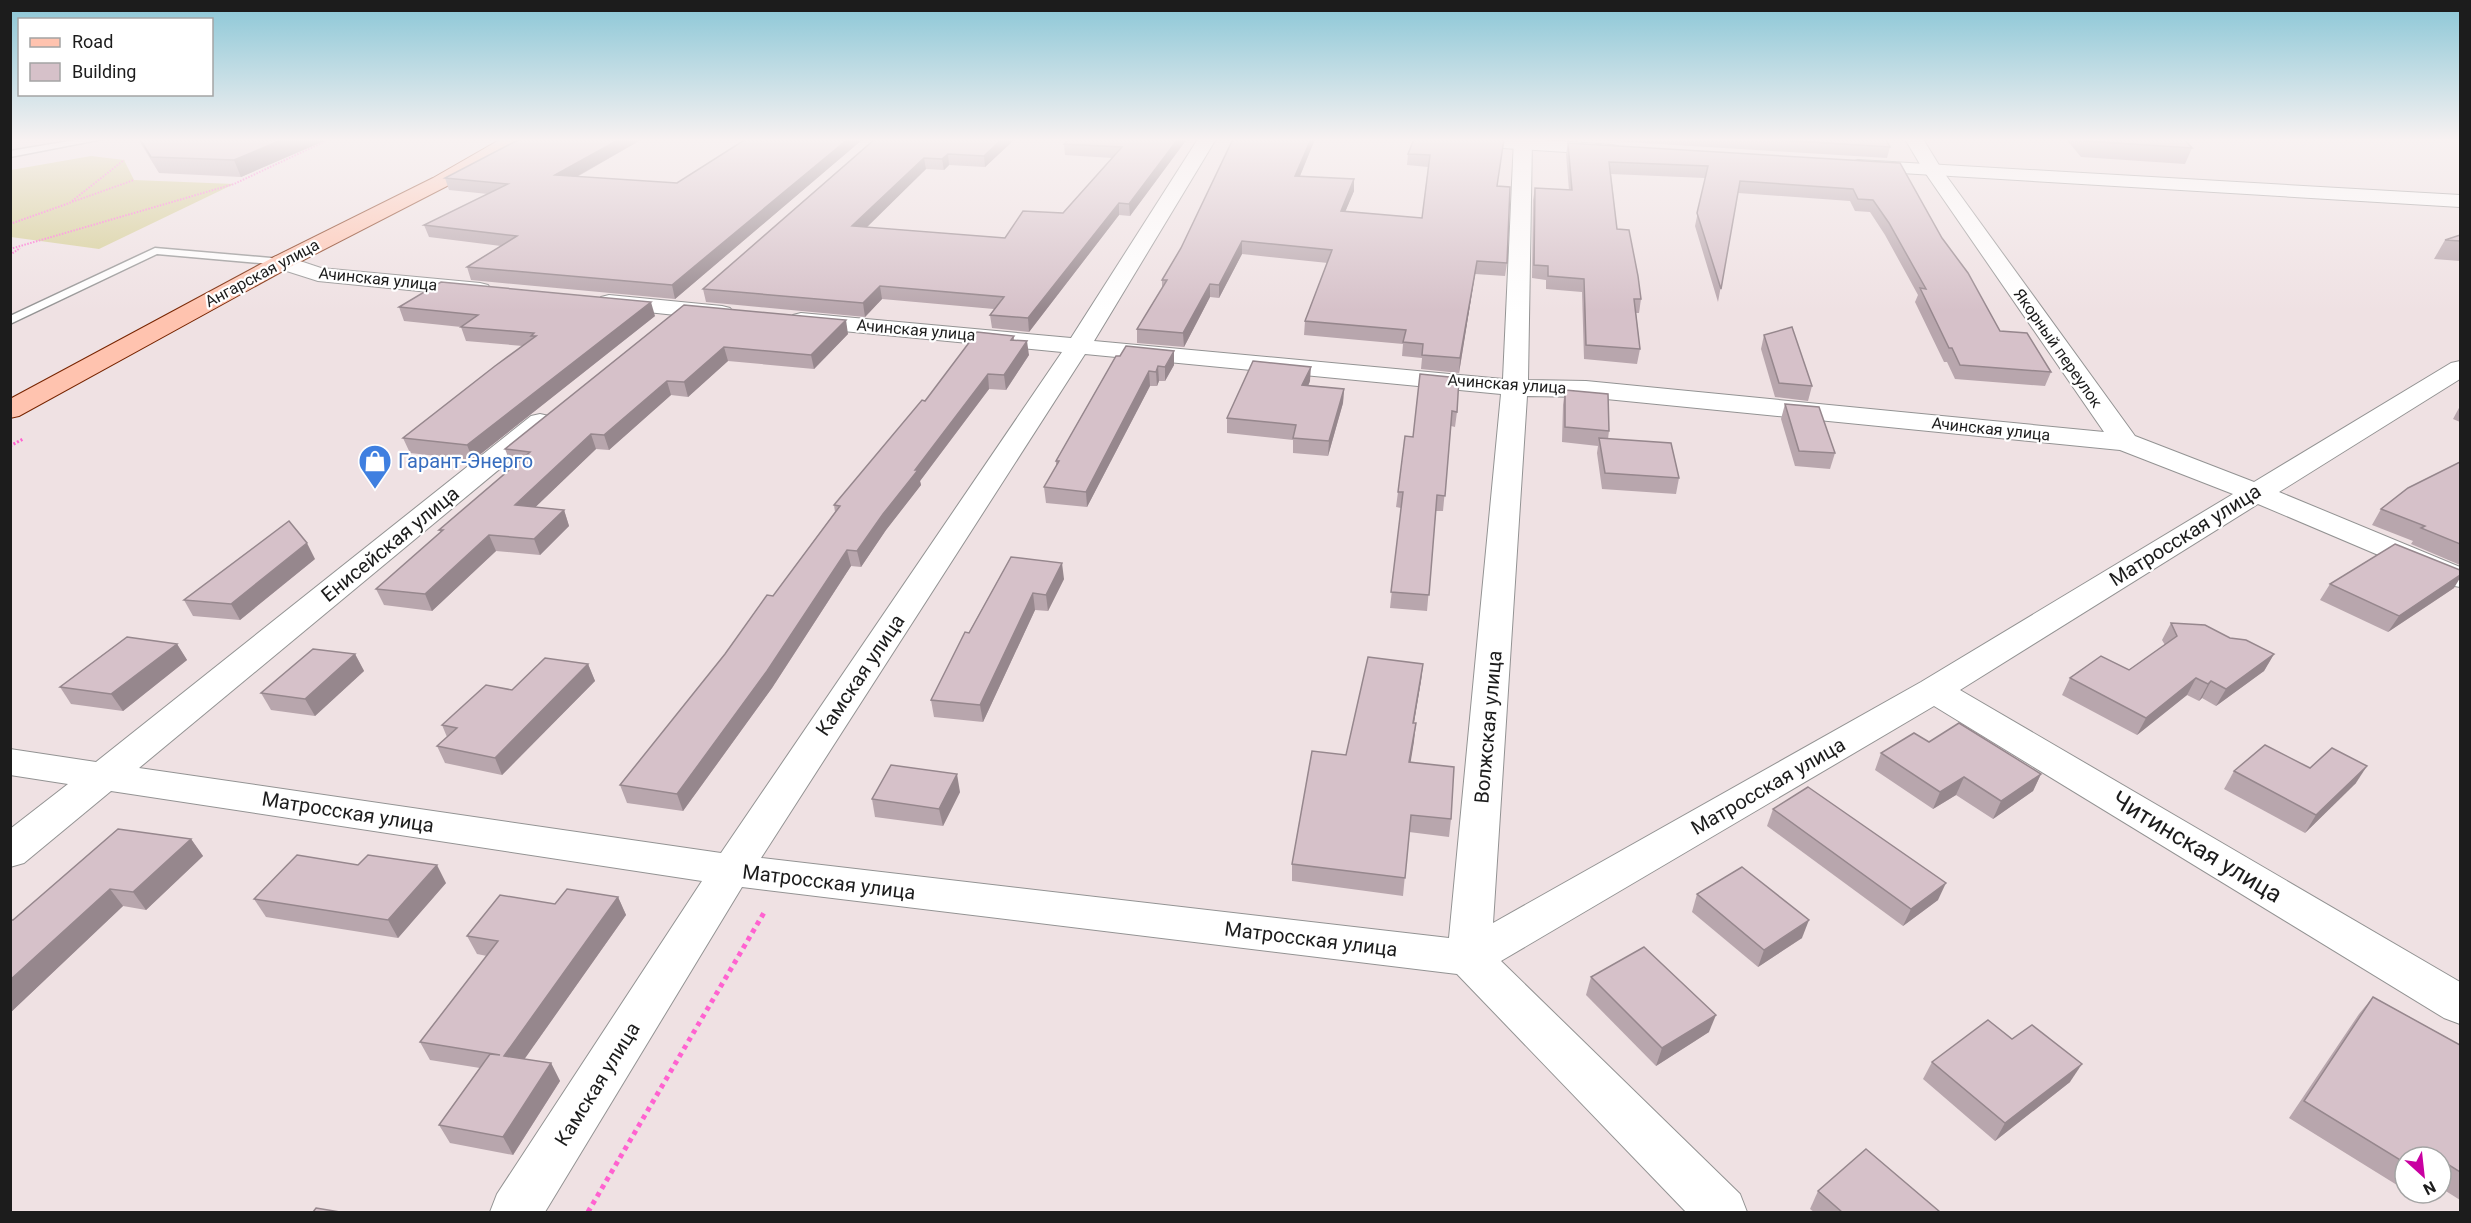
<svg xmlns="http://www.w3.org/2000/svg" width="2471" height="1223" font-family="Roboto,sans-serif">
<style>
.forest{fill:#d3cc91}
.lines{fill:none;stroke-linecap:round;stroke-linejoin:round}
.service-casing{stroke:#939393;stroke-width:3}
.minor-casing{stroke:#939393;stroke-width:2}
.tertiary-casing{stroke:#939393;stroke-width:2}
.secondary-casing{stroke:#772400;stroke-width:2}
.path-far2{stroke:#ff62d0;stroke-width:2;stroke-dasharray:1.5 1.5;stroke-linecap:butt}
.path-far1{stroke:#ff62d0;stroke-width:3;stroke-dasharray:2 2;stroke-linecap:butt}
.path{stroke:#ff62d0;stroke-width:5;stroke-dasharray:4.5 4.5;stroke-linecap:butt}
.service{fill:#fff;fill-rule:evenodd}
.minor{fill:#fff;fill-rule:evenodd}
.tertiary{fill:#fff;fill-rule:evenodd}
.secondary{fill:#ffc3af;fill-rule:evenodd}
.wall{fill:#b8a6ad}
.shaded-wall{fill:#96878d}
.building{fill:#d6c1c9;stroke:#96878d;stroke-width:1.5}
.labels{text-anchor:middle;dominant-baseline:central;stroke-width:4.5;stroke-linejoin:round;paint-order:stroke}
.far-street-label{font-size:16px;fill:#1c1c1c;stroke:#fff}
.shop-label{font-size:20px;fill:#366cbe;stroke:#fff;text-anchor:start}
.street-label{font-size:20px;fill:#1c1c1c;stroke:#fff}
.near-street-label{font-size:24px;fill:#1c1c1c;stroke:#fff}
</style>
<rect width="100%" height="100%" fill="#efe1e3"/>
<path class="forest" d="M91 156 124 160 134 180 234 184 99 249 11 237V170Z"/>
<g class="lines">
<g class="service-casing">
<g id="service">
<path d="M81 139H103L10 157V151Z"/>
<path d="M155 248 282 259 287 262 282 265 157 254 10 324V316Z"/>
</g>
</g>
<g class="minor-casing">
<g id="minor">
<path d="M1198 139H1216L1094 341 1503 379 1514 139H1532L1528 380 1586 381 2104 432 1924 171 1905 139H1923L1942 170 2135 436 2254 482 2451 363 2460 361V379L2279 492 2460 567V587L2449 585 2258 504 1960 690 2460 982V1024L2444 1018 1934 706 1501 961 1740 1194 1747 1212H1686L1457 974 742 887 545 1212H490L497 1194 702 881 111 791 24 863 10 867V829L68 784 10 775V749L96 762 531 416 540 414 549 416 553 422 549 428 139 768 721 853 1062 352 801 327 793 325 789 320 793 315 801 313 1071 338ZM1085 354 1501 394 1449 938 761 858ZM1527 396 1586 397 2120 450 2233 494 1921 682 1493 923Z"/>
<path d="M282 255 321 268 480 283 488 285 491 290 488 295 480 297 318 281 274 267 271 262 274 257Z"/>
<path d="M609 295 722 306 730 308 734 313 730 318 722 320 601 307 598 302 601 297Z"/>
</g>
</g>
<g class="tertiary-casing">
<g id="tertiary">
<path d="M1431 139H1531L1612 145 1618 146 1621 150 1618 154 1612 155 1440 144Z"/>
<path d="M1858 160 2460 195V207L1851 170 1849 166 1851 162Z"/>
</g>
</g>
<g class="secondary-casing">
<path id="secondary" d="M501 139H524L447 186 290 267 19 416 10 418V399L274 257 433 178Z"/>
</g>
<g class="path-far2">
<path d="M72 201 124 160"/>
<path d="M10 224 134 180"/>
<path d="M10 249 234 184 330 139"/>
<path d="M10 255 20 248"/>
</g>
<path class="path-far1" d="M10 446 23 439"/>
<path class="path" d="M588 1212 765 911"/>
<use href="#service" class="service"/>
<use href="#minor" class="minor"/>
<use href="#tertiary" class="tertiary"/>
<use href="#secondary" class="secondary"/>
</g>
<g class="wall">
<path d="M138 139H323L324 141 241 177 159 173Z"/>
<path d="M520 139H639V141L577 177 677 183 746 139H863L675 299 471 280 467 267 501 246 429 237 424 225 488 194 449 190 445 178Z"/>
<path d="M875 139H1015L985 167 949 165 944 170 926 169 866 227 1005 238 1063 213 1112 158 1065 155 1064 144 1187 139 1130 216 1119 215 1029 332 992 328 990 315 994 309 882 299 865 317 706 302 703 289Z"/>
<path d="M1233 139H1315L1300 176 1354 179V191L1345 212 1422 218 1428 167 1407 165 1408 154 1414 139 1497 186 1507 263 1505 276 1475 274 1459 373 1421 369 1422 358 1402 356 1403 344 1304 335 1305 321 1328 263 1242 254 1219 298 1210 297 1184 347 1137 343V329L1162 288V280L1181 248Z"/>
<path d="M1579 139H1886L1890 147 1887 158Z"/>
<path d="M2066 139H2184L2192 148 2185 164 2081 157Z"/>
<path d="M1568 143 1900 163 1942 238 2000 331 2051 372 2045 386 1955 379 1947 362H1944L1915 302 1918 295 1885 235 1870 212 1855 211 1850 201 1738 193 1718 302 1695 226 1705 178 1611 174 1617 229 1641 299 1639 313H1636L1640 349 1637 364 1584 359 1582 292 1546 289V280L1532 278 1533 200 1535 188 1569 190 1566 154Z"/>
<path d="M2460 235V261L2434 259 2445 240Z"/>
<path d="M684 305 848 334 814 369 728 361 688 397 671 395 609 450 596 449 535 507 564 510 569 526 540 555 496 551 432 611 384 605 376 589 441 533 439 530 515 465 511 464 505 449Z"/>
<path d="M399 307 655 316 473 460 410 453 403 438 523 346 466 341 461 327 404 321Z"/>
<path d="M1764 335 1812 386 1808 401 1775 397 1761 349Z"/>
<path d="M1014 336V340L1029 355 1006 390 989 389 920 481 921 485 886 530 861 567 851 566 772 688 683 811 627 803 620 785 773 596 835 512 834 505 925 401Z"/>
<path d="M1116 356 1174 365 1165 381H1159L1157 386H1150L1087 507 1046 503 1044 487 1056 467V461Z"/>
<path d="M1420 374 1457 412 1455 427 1451 426 1443 511H1436L1427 611 1390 608 1401 508 1396 507 1398 492 1413 437Z"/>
<path d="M1310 381 1308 386 1344 389 1343 403 1328 456 1293 453V440L1227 433V418Z"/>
<path d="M1565 390 1609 431 1608 439 1679 478 1676 494 1602 489 1597 453 1598 446 1562 442 1563 405Z"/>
<path d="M1785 404 1835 453 1830 469 1795 466 1781 419Z"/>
<path d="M2460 406V422L2453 419Z"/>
<path d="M2460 462V565L2411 544 2413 541 2372 525 2381 509Z"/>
<path d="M1011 557 1064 579 1048 611 1035 610 983 722 934 717 931 700Z"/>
<path d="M315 559 240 620 193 616 184 600Z"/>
<path d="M2330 584 2454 588 2388 632 2320 600Z"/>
<path d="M2171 623 2230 638 2274 654 2264 671 2216 706 2202 698 2199 701 2187 695 2137 735 2062 695 2070 678 2129 670 2165 645 2162 640Z"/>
<path d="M177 644 187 660 123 711 71 704 60 687Z"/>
<path d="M355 654 364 671 315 716 271 710 261 693Z"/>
<path d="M588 664 595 681 502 775 445 763 437 746 447 737 442 725 512 690Z"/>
<path d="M1423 664 1421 681 1414 723V741L1410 762 1451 819 1449 837 1409 832 1403 896 1292 881V864L1346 755Z"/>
<path d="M1929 742 2041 774 2033 791 1993 819 1956 795 1933 809 1875 770 1881 753Z"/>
<path d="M2310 768 2356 783 2305 833 2224 789 2234 771Z"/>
<path d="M960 792 943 826 875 817 872 799Z"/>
<path d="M1773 809 1938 900 1903 926 1767 826Z"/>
<path d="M191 839 203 856 146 910 123 906 10 1013V920H13Z"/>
<path d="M446 883 398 938 266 917 254 899Z"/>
<path d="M1697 894 1802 938 1758 967 1692 912Z"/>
<path d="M618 897 626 915 524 1059 551 1063 560 1081 513 1155 450 1143 439 1125 480 1068 430 1060 420 1042 487 956 477 954 467 936 555 904Z"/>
<path d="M1591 977 1709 1032 1656 1066 1586 995Z"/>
<path d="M2373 997 2460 1045V1200L2441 1188V1157H2405V1190L2289 1118 2359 1014Z"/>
<path d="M2012 1039 2070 1082 1995 1141 1923 1079 1932 1062Z"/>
<path d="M1818 1191 1940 1212H1814L1810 1209Z"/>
</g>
<g class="shaded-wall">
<path d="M284 139H323L324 141 241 177 234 160Z"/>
<path d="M620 139H639V141L558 187 555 175Z"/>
<path d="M848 139H863L675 299 672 285Z"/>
<path d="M1002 139H1015L985 167 984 156Z"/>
<path d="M1178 139H1187L1130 216 1129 204Z"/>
<path d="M1311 139H1315L1295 188V176Z"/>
<path d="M948 154 949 165 944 170 942 159Z"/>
<path d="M924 158 926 169 855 239 852 226Z"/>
<path d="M1354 179V191L1340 224 1341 211Z"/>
<path d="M1119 203V215L1029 332 1028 318Z"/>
<path d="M1242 241V254L1219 298V285Z"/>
<path d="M1477 261 1475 274 1459 373 1460 358Z"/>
<path d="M1210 284V297L1184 347 1183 333Z"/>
<path d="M880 286 882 299 865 317 863 303Z"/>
<path d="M651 302 655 316 473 460 467 445Z"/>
<path d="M846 320 848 334 814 369 811 355Z"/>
<path d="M1027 341 1029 355 1006 390 1004 375Z"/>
<path d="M724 347 728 361 688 397 684 382Z"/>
<path d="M1174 351V365L1165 381V367Z"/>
<path d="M1158 366 1159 381 1157 386 1156 372Z"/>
<path d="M1311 367 1310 381 1302 400V385Z"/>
<path d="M1149 371 1150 386 1087 507 1086 492Z"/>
<path d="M988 374 989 389 920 481 921 485 886 530 861 567 857 551 915 470Z"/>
<path d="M667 381 671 395 609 450 604 435Z"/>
<path d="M1344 389 1343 403 1328 456 1329 441Z"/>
<path d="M591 434 596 449 521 521 515 505Z"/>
<path d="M564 510 569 526 540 555 534 539Z"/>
<path d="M489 535 496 551 432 611 425 594Z"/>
<path d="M307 543 315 559 240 620 231 604Z"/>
<path d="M847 550 851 566 772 688 683 811 677 794Z"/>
<path d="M1062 563 1064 579 1048 611 1046 595Z"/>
<path d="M2460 575V578L2454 588 2388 632 2399 616Z"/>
<path d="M1033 593 1035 610 983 722 980 705Z"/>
<path d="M177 644 187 660 123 711 111 694Z"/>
<path d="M355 654 364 671 315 716 305 699Z"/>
<path d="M2274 654 2264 671 2216 706 2226 689Z"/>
<path d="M588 664 595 681 502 775 495 758Z"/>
<path d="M1423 664 1421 681 1411 740 1413 723Z"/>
<path d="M2196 678 2187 695 2137 735 2146 718Z"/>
<path d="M2211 681 2202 698 2199 701 2208 684Z"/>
<path d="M1416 723 1414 741 1408 779 1409 762Z"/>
<path d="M2367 766 2356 783 2305 833 2316 815Z"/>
<path d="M957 774 960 792 943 826 939 809Z"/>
<path d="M2041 774 2033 791 1993 819 2001 801Z"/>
<path d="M1964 777 1956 795 1933 809 1940 792Z"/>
<path d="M191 839 203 856 146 910 133 892Z"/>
<path d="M437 865 446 883 398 938 388 920Z"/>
<path d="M1946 883 1938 900 1903 926 1911 909Z"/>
<path d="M110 889 123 906 10 1013V980Z"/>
<path d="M618 897 626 915 514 1074 504 1056Z"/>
<path d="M1809 920 1802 938 1758 967 1764 950Z"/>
<path d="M1716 1015 1709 1032 1656 1066 1662 1048Z"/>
<path d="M551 1063 560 1081 513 1155 503 1137Z"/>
<path d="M2082 1064 2070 1082 1995 1141 2005 1123Z"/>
</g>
<g class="building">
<path d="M140 139H284L234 160 151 157Z"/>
<path d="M520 139H620L555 175 677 183 746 139H848L672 285 467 267 517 236 424 225 508 184 445 178Z"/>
<path d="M875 139H1002L984 156 948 154 942 159 924 158 852 226 1005 238 1023 211 1063 213 1122 147 1064 144 1069 139H1178L1129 204 1119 203 1028 318 990 315 1004 297 880 286 863 303 703 289Z"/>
<path d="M1233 139H1311L1295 176 1354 179 1341 211 1422 218 1430 155 1408 154 1414 139H1504L1497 186 1510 187 1507 263 1477 261 1460 358 1422 355 1423 344 1403 342 1406 330 1305 321 1332 250 1242 241 1219 285 1210 284 1183 333 1137 329 1167 280H1162L1181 248Z"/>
<path d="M1768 139H1886L1890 147Z"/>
<path d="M2086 139H2184L2192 148 2087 141Z"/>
<path d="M1568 143 1900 163 1942 238 1968 273 2000 331 2027 333 2051 372 1960 365 1952 348H1949L1920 288 1926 289 1889 223 1873 200 1858 199 1853 189 1740 181 1721 289 1697 213 1708 166 1609 162 1617 229 1629 230 1638 276 1641 299H1634L1640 349 1586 345 1584 279 1548 276V266L1534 265 1535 188 1572 190Z"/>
<path d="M2460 235V241L2445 240Z"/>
<path d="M441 282 651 302 467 445 403 438 495 366 536 336H531L534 333 461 327 478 315 399 307Z"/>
<path d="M684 305 846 320 811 355 724 347 684 382 667 381 604 435 591 434 515 505 564 510 534 539 489 535 425 594 376 589 443 530H439L530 452 505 449Z"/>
<path d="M1792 327 1812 386 1779 383 1764 335Z"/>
<path d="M977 332 1014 336 1011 340 1027 341 1004 375 988 374 915 470H918L883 514 857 551 847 550 767 671 677 794 620 785 725 654 767 595 773 596 840 506 834 505 922 400 925 401Z"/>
<path d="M1126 346 1174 351 1165 367 1158 366 1156 372 1149 371 1086 492 1044 487 1059 461H1056L1116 356H1120Z"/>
<path d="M1253 361 1311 367 1302 385 1344 389 1329 441 1293 438 1296 425 1227 418Z"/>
<path d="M1420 374 1459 378 1457 412 1452 411 1445 496 1437 495 1429 595 1391 592 1403 492H1398L1405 436 1413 437Z"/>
<path d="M1565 390 1608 394 1609 431 1565 427Z"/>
<path d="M1785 404 1819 407 1835 453 1799 451Z"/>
<path d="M1599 438 1671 443 1679 478 1605 473Z"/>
<path d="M2460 462V544L2421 528 2425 526 2381 509 2408 488Z"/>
<path d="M289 521 307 543 231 604 184 600Z"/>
<path d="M2395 544 2460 570V575L2399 616 2330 584Z"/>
<path d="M1011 557 1062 563 1046 595 1033 593 980 705 931 700 965 632 969 633Z"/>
<path d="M2171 623 2205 625 2230 638 2246 640 2274 654 2226 689 2211 681 2208 684 2196 678 2146 718 2070 678 2101 656 2129 670 2177 636Z"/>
<path d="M127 637 177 644 111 694 60 687Z"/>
<path d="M313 649 355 654 305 699 261 693Z"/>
<path d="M1368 657 1423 664 1413 723H1416L1409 762 1454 767 1451 819 1411 815 1405 878 1292 864 1312 751 1346 755Z"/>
<path d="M545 658 588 664 495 758 437 746 457 728 442 725 486 685 512 690Z"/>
<path d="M1959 723 2041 774 2001 801 1964 777 1940 792 1881 753 1914 733 1929 742Z"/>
<path d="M2265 745 2310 768 2332 748 2367 766 2316 815 2234 771Z"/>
<path d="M891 765 957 774 939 809 872 799Z"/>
<path d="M1808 787 1946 883 1911 909 1773 809Z"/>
<path d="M118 829 191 839 133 892 110 889 10 980V920H13Z"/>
<path d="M297 855 358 865 368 855 437 865 388 920 254 899Z"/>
<path d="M1742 867 1809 920 1764 950 1697 894Z"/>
<path d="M567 889 618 897 504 1056 551 1063 503 1137 439 1125 490 1054 500 1055 420 1042 498 941 467 936 500 895 555 904Z"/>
<path d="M1644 947 1716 1015 1662 1048 1591 977Z"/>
<path d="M2373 997 2460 1045V1172L2441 1160V1157H2405V1163L2304 1101Z"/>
<path d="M1988 1020 2012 1039 2032 1025 2082 1064 2005 1123 1932 1062Z"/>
<path d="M1866 1149 1940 1212H1842L1818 1191Z"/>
<path d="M316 1208 340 1212H313Z"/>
</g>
<linearGradient id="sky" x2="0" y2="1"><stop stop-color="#89c6d6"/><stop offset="0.45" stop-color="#f8f2f2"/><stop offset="1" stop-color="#f8f2f2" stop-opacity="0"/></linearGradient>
<rect width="2471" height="311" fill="url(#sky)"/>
<defs>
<g id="shop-pin" transform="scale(1.725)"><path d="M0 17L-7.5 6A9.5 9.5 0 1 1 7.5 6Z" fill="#3f7fe0" stroke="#fff"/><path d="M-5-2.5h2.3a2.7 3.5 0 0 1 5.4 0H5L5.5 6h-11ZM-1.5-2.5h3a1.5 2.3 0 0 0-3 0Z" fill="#fff"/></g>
</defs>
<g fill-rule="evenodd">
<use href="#shop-pin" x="375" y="461"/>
</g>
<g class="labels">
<g class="far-street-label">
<text transform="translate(262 273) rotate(-28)">Ангарская улица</text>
<text transform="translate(378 279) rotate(6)">Ачинская улица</text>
<text transform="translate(916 330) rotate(5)">Ачинская улица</text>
<text transform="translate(2058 348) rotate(55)">Якорный переулок</text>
<text transform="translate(1507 384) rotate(4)">Ачинская улица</text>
<text transform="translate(1991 429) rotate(6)">Ачинская улица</text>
</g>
<g class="shop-label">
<text x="398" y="461">Гарант-Энерго</text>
</g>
<g class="street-label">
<text transform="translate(2185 535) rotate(-32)">Матросская улица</text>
<text transform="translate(390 544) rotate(-39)">Енисейская улица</text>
<text transform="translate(860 675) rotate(-56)">Камская улица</text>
<text transform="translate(1488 727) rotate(-85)">Волжская улица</text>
<text transform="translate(1768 786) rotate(-30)">Матросская улица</text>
<text transform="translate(348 812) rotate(9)">Матросская улица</text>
<text transform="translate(829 882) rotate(7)">Матросская улица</text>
<text transform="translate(1311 939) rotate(7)">Матросская улица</text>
<text transform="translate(597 1084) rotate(-58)">Камская улица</text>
</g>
<g class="near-street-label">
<text transform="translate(2197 847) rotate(31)">Читинская улица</text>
</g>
</g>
<rect width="2471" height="1223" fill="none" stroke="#1c1c1c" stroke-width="24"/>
<rect x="18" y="18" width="195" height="78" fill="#ffffff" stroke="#a4a4a4" stroke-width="1.5"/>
<rect x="30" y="38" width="30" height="9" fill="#ffc3af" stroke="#a4a4a4" stroke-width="1.5"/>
<text x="72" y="48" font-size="18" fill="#1c1c1c">Road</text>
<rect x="30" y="63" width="30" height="18" fill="#d6c1c9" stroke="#a4a4a4" stroke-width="1.5"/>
<text x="72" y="78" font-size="18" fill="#1c1c1c">Building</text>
<g transform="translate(2423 1175) rotate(153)"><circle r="28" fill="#ffffff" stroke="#a4a4a4" stroke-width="1.5"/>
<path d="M0-4.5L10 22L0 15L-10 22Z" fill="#c900a1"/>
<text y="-9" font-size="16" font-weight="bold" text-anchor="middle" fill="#1c1c1c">N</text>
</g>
</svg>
